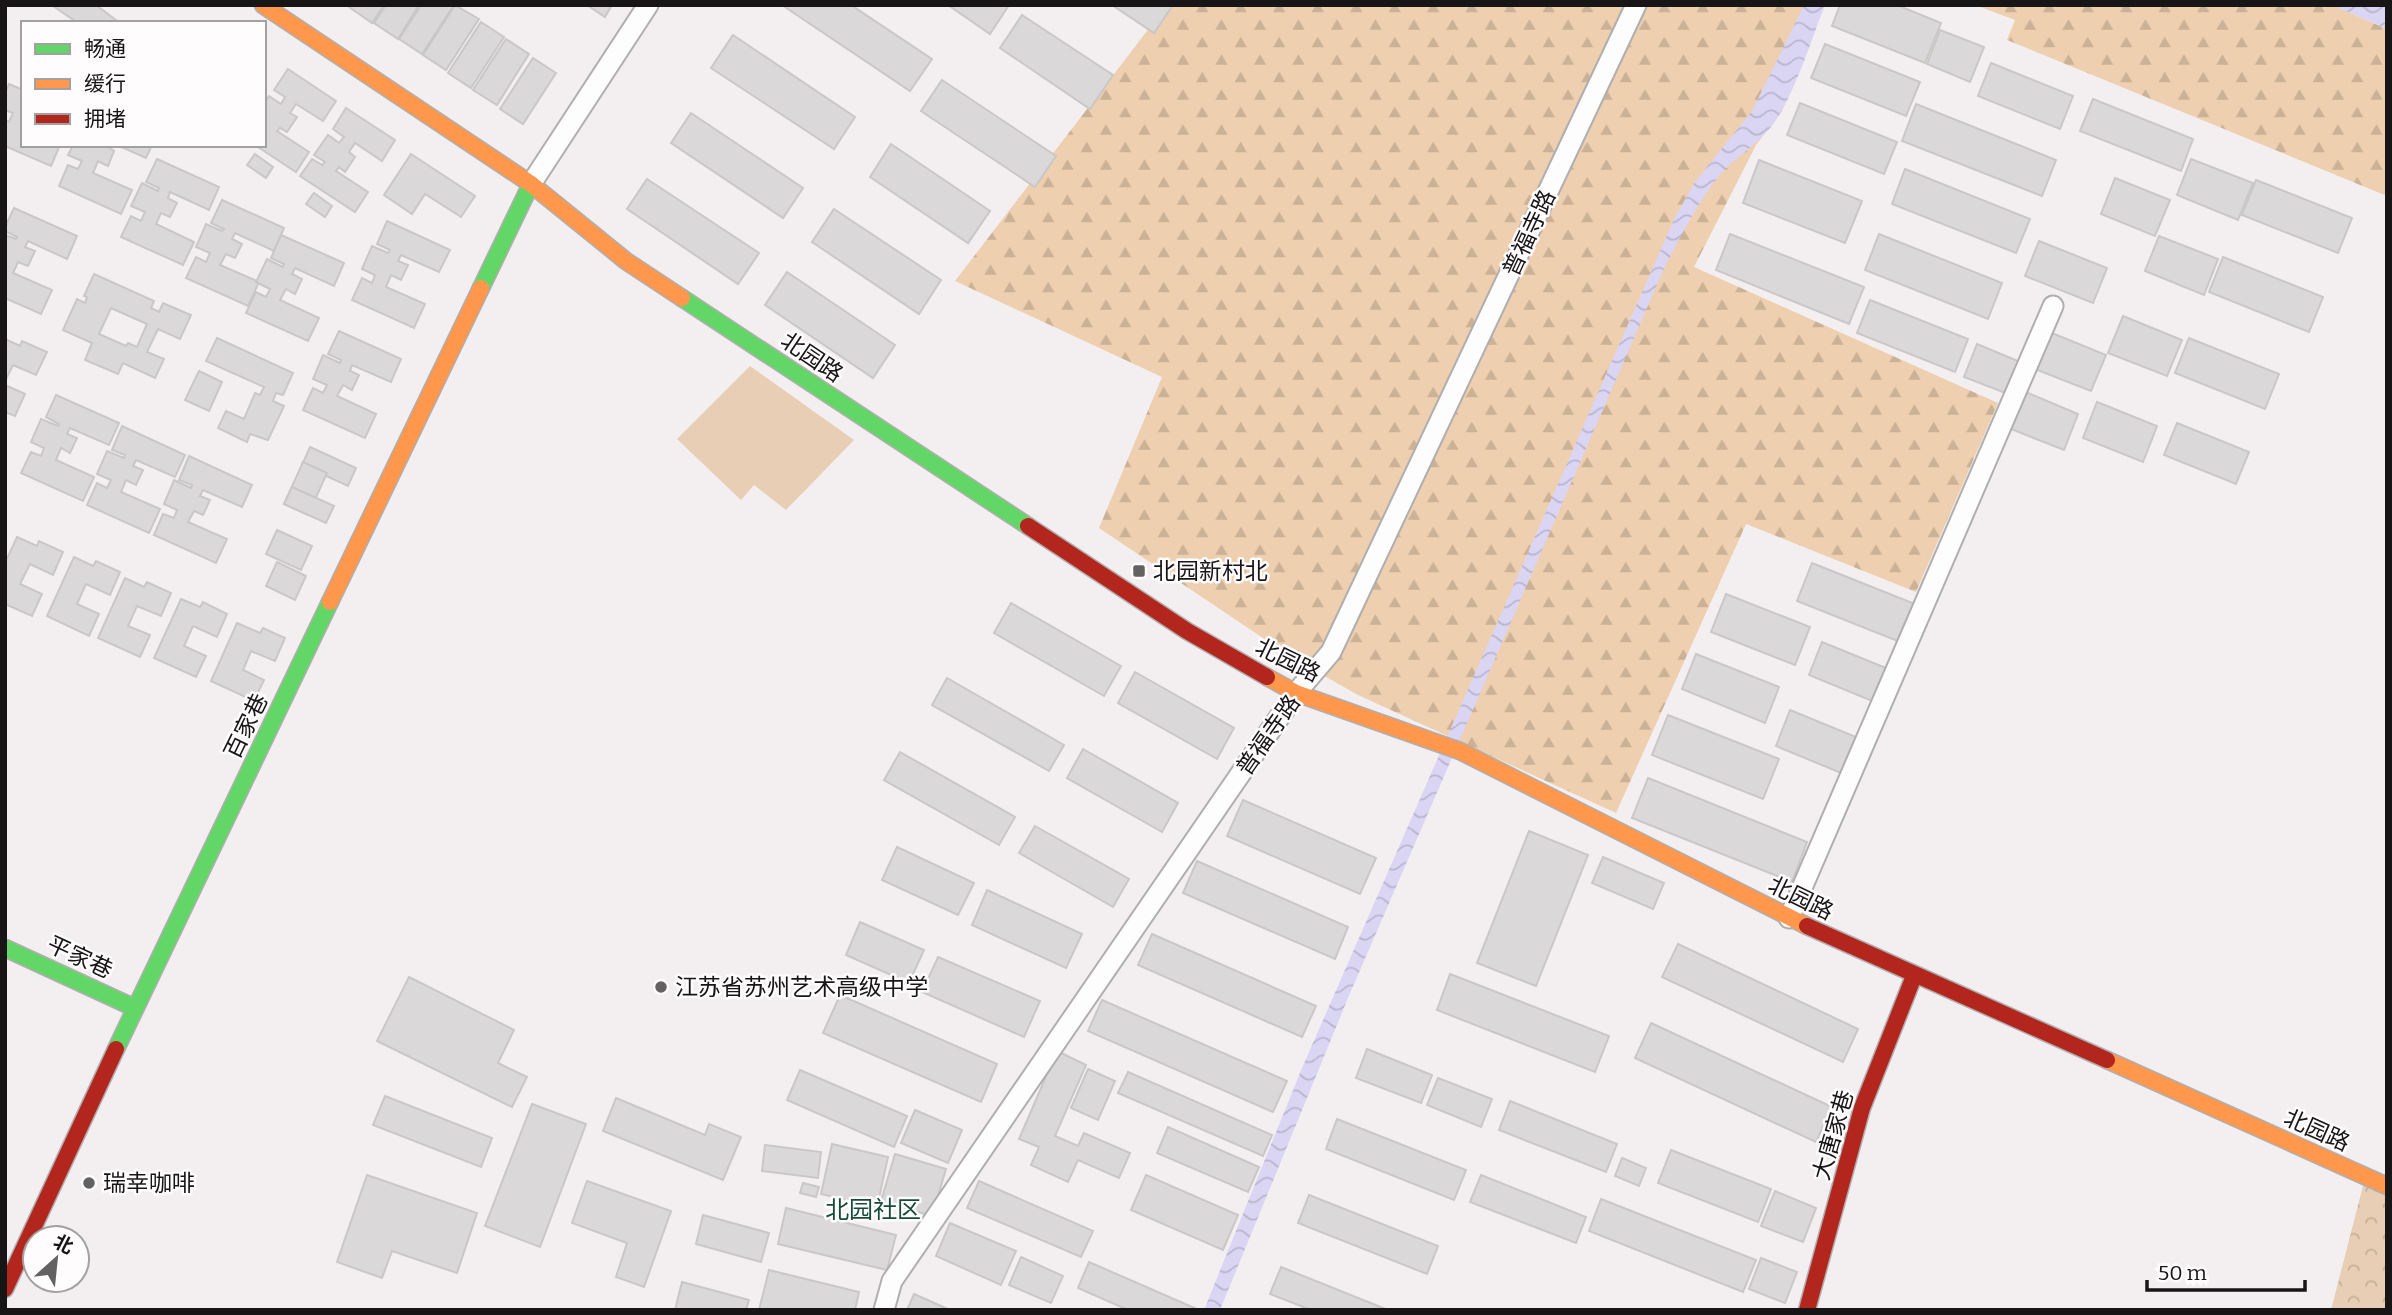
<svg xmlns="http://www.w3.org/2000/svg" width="2392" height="1315" font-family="Bitter,'Noto Sans SC',serif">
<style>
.green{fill:#e7ceb4}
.forest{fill:url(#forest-firs)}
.park{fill:url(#park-crowns)}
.water{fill:url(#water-waves)}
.building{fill:#dbd8d9;stroke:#cac7c7;stroke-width:2;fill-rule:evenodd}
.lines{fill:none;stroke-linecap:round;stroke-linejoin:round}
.street-casing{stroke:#b0aeaf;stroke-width:23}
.fast-casing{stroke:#b0aeaf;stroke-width:19}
.slow-casing{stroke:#b0aeaf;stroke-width:19}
.jam-casing{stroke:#b0aeaf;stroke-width:19}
.street{stroke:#fdfdfd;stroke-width:19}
.fast{stroke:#63d668;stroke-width:16}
.slow{stroke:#ff974d;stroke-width:16}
.jam{stroke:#b3261e;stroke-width:16}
.poi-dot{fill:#646162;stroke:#fffcfd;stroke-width:2.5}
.labels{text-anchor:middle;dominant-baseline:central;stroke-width:5;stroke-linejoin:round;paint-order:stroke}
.street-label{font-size:23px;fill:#171515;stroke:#fffcfd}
.poi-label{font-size:23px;fill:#171515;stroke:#fffcfd;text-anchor:start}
.neighbourhood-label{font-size:24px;fill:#164a3b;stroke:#fffcfd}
</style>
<defs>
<pattern id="forest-firs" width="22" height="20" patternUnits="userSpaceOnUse" patternTransform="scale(1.75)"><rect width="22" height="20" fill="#eecfaf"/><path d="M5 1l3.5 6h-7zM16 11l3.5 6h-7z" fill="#cbb196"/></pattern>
<pattern id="park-crowns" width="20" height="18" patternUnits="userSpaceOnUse" patternTransform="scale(1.75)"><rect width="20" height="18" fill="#e7ceb4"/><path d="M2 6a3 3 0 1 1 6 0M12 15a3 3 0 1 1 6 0" fill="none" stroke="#c5b09a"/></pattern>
<pattern id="water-waves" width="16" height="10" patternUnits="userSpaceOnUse" patternTransform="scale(1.75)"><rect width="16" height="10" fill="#dad5f3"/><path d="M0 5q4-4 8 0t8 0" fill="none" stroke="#bab6cf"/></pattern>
</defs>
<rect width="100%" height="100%" fill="#f3eff0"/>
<path class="green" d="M750 366 854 440 786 510 754 485 741 500 677 439Z"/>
<g class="forest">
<path d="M1167 5H1825L1782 111 1756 145 1694 267 1998 403 1916 592 1746 524 1616 813 1358 695 1296 660 1099 528 1162 377 955 281Z"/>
<path d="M1975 5H2332L2387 29V196L2007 40 2015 20Z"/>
</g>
<path class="park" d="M2364 1182 2387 1191V1310H2331Z"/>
<g class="water">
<path d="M1804 5H1825C1811 40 1800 78 1782 110 1767 140 1740 152 1719 176 1697 203 1683 233 1666 264L1348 998 1220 1310H1204L1302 1068 1675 217 1695 182 1752 111Z"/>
<path d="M2332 5H2387V29Z"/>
</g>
<g class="building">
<path d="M96 5 120 23H78L53 6Z"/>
<path d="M350 5H384L372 23 349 7Z"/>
<path d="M386 5H419L398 39 374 23Z"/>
<path d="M421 5H454L422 54 399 39Z"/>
<path d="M455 5 479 19 446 70 423 55Z"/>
<path d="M587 5H612L605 17Z"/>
<path d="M782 5H851L932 59 910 91Z"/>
<path d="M948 5H1009L990 34Z"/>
<path d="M1112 5H1173L1154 33Z"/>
<path d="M1840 5H1897L1941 23 1925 63 1832 26Z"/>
<path d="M1022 15 1113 75 1090 109 1000 48Z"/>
<path d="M481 22 504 37 471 88 448 73Z"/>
<path d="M1940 30 1984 47 1970 82 1927 64Z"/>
<path d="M733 35 855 117 834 149 711 68Z"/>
<path d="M506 39 529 54 497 105 473 90Z"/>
<path d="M1825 44 1920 82 1906 116 1811 78Z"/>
<path d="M533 58 556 73 523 124 500 109Z"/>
<path d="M1991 63 2073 96 2060 129 1978 96Z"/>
<path d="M288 69 336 101 323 121 296 104 290 113 297 117 287 132 280 128 277 131 309 152 296 172 255 145H264V103L269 96 281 104 285 97 274 90Z"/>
<path d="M942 80 1056 156 1035 187 921 111Z"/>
<path d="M9 84 23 90V145H60L51 166 5 146V120L9 122 13 113 5 110V93Z"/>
<path d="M2093 99 2193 139 2181 171 2080 131Z"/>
<path d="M1800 103 1897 142 1884 174 1787 135Z"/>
<path d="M1916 104 2056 160 2042 196 1902 141Z"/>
<path d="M346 108 395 140 382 161 355 143 349 152 355 157 345 172 339 167 336 171 368 192 355 212 300 176 312 159 322 165 325 162 314 155 328 135 339 143 344 137 333 129Z"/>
<path d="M691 113 803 188 783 218 671 143Z"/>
<path d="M891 144 990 211 968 243 870 177Z"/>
<path d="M73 145H105L114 151 108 166 98 161 93 173 132 190 121 214 59 186 68 165 78 169 82 161 68 155Z"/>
<path d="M117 145H152L146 158Z"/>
<path d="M255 154 273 167 266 178 247 165Z"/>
<path d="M411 154 475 196 461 217 425 194 412 214 384 195Z"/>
<path d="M157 159 219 187 209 210 170 192 168 198 177 203 170 217 161 213 156 224 194 242 183 265 121 237 131 216 141 221 145 212 131 206 142 183 158 191 159 188 146 182Z"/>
<path d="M2191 159 2253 183 2238 220 2177 195Z"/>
<path d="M1759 160 1862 201 1845 243 1743 203Z"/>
<path d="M1905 169 2030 219 2016 253 1892 204Z"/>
<path d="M2115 178 2170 200 2155 236 2101 214Z"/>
<path d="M647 179 759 253 738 284 627 209Z"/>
<path d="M2256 180 2352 218 2338 253 2242 215Z"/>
<path d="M314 193 332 206 325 217 306 204Z"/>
<path d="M222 200 284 228 274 251 235 233 232 239 242 244 235 258 226 254 220 265 259 282 248 306 186 278 196 257 206 262 210 253 196 247 206 224 222 231 224 229 211 223Z"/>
<path d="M14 208 77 236 67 259 28 241 25 247 35 251 28 266 18 262 13 273 52 290 41 314 5 298V235L16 239 17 237 5 231V227Z"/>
<path d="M834 209 941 280 919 314 812 242Z"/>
<path d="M387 221 450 250 439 272 401 255 398 261 408 265 401 280 391 275 386 287 425 304 414 328 352 300 362 278 372 283 375 275 362 269 372 246 388 253 390 250 377 244Z"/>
<path d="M1730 234 1864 287 1849 324 1716 270Z"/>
<path d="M1879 234 2002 283 1988 319 1865 270Z"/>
<path d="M281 235 344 263 334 286 295 268 292 274 302 279 295 294 286 289 280 300 319 318 308 341 246 313 256 292 266 297 270 289 256 282 267 259 283 267 284 264 271 258Z"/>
<path d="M2159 236 2218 259 2204 295 2145 271Z"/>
<path d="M2039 241 2107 268 2093 303 2025 276Z"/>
<path d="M2223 257 2323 297 2309 332 2209 292Z"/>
<path d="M787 272 895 345 873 378 765 305Z"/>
<path d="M94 274 154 301 151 308 159 312 163 303 191 315 180 339 158 329 147 352 164 359 155 378 123 363 118 374 85 360 92 343 63 330 77 299 85 303 87 297 84 296ZM111 308 147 324 137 347 128 343 126 346 99 334Z"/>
<path d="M1870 300 1968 339 1955 372 1857 333Z"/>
<path d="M2123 316 2182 340 2167 376 2108 353Z"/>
<path d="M339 331 401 359 391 382 352 365 350 371 359 375 352 390 343 385 337 396 376 414 365 438 303 410 313 388 323 393 327 385 313 379 323 355 340 363 341 360 328 354Z"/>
<path d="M2047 331 2106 355 2091 391 2032 368Z"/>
<path d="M217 338 293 373 283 395 276 393 273 401 284 406 268 440 250 434 247 442 218 428 226 411 244 419 255 393 260 395 264 387 206 361Z"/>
<path d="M2189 338 2279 374 2265 409 2175 373Z"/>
<path d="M5 339 20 346 22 341 47 352 36 375 13 365 5 381Z"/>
<path d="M1977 344 2025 364 2013 396 1964 377Z"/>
<path d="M199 371 222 382 209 411 185 400Z"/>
<path d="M5 385 25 394 15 416 5 412Z"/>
<path d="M2021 390 2078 414 2064 450 2006 427Z"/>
<path d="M56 395 119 423 109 445 70 428 67 434 77 438 70 453 61 448 56 460 94 477 83 501 21 473 31 452 41 456 44 448 31 442 41 419 58 426 59 424 46 417Z"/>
<path d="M2097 402 2157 426 2143 462 2083 438Z"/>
<path d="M2177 423 2249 452 2236 484 2164 455Z"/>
<path d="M122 426 185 455 175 477 136 460 133 466 143 470 136 485 126 480 121 492 160 509 149 533 87 505 97 483 107 488 111 480 97 474 107 451 124 458 125 455 112 450Z"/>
<path d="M310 447 356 468 348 486 302 465Z"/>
<path d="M189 456 252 485 242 507 203 490 200 496 210 500 203 515 194 511 188 522 227 539 216 563 154 535 163 514 174 518 177 510 164 504 174 480 191 488 192 485 179 480Z"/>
<path d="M303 462 327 473 308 515 284 504Z"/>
<path d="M292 487 334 506 326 523 284 504Z"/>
<path d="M277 530 312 546 301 570 266 554Z"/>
<path d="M17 537 37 546 39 541 63 552 53 575 30 564 20 584 42 594 32 616 5 604V563Z"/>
<path d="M74 557 93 566 96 561 120 572 110 595 86 584 77 604 99 614 89 636 47 616Z"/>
<path d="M277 562 306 576 295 600 266 586Z"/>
<path d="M1812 563 1915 604 1900 642 1797 601Z"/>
<path d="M125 578 144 587 147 582 171 593 161 616 137 606 128 626 150 635 140 657 98 638Z"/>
<path d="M1726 594 1810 627 1795 665 1711 632Z"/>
<path d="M181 599 200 607 203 602 227 614 217 637 193 626 184 646 206 656 196 677 154 658Z"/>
<path d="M1011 603 1121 666 1104 696 994 633Z"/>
<path d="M237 623 260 633 263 628 285 638 275 661 251 651 243 670 264 680 254 701 211 681Z"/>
<path d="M1822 642 1891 670 1877 703 1809 675Z"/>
<path d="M1696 654 1779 687 1765 723 1682 689Z"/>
<path d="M1135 672 1234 728 1217 759 1118 703Z"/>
<path d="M947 678 1064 745 1049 771 932 705Z"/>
<path d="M1790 710 1856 737 1841 773 1776 746Z"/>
<path d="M1668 715 1779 759 1763 799 1652 755Z"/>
<path d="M1083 749 1178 803 1162 832 1067 778Z"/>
<path d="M900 752 1015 817 999 845 884 780Z"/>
<path d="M1648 778 1807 842 1792 882 1632 818Z"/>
<path d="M1243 800 1376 858 1360 894 1227 836Z"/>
<path d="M1035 826 1129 879 1113 907 1019 853Z"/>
<path d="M1529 831 1588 855 1536 986 1477 963Z"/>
<path d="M897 847 974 883 958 915 882 880Z"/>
<path d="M1603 857 1664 883 1653 909 1592 883Z"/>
<path d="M1197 861 1348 927 1335 959 1183 893Z"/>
<path d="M987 890 1082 934 1066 968 972 925Z"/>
<path d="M860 922 924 950 909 983 846 955Z"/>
<path d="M1152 934 1316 1006 1302 1037 1138 965Z"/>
<path d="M1678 944 1858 1029 1843 1062 1662 977Z"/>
<path d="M938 957 1040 1001 1024 1037 922 992Z"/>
<path d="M1450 974 1609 1036 1595 1072 1437 1010Z"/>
<path d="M409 977 514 1030 498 1063 527 1077 512 1107 377 1041Z"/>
<path d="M840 995 997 1064 981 1102 823 1033Z"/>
<path d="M1102 1000 1287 1081 1273 1112 1088 1031Z"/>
<path d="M1651 1023 1832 1107 1816 1142 1635 1058Z"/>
<path d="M1367 1049 1432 1075 1421 1103 1356 1078Z"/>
<path d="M1057 1051 1086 1065 1055 1136 1078 1146 1084 1133 1130 1153 1119 1178 1078 1160 1068 1182 1031 1165 1039 1147 1019 1139Z"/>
<path d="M1088 1069 1115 1081 1098 1120 1071 1108Z"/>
<path d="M800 1070 907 1116 894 1147 787 1100Z"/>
<path d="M1128 1072 1272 1135 1263 1156 1118 1093Z"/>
<path d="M1438 1078 1492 1099 1481 1127 1427 1105Z"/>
<path d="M385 1096 492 1138 481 1167 373 1125Z"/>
<path d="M616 1098 705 1135 709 1124 741 1137 723 1180 603 1131Z"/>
<path d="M1510 1101 1617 1144 1606 1172 1499 1130Z"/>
<path d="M532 1104 586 1124 540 1247 485 1226Z"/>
<path d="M915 1110 962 1130 948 1163 901 1143Z"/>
<path d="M1337 1119 1466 1170 1454 1200 1326 1149Z"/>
<path d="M1168 1127 1259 1167 1248 1192 1157 1153Z"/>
<path d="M832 1144 888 1157 877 1207 821 1194Z"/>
<path d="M765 1145 821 1152 818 1178 762 1171Z"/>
<path d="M1671 1150 1771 1189 1758 1222 1658 1183Z"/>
<path d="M895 1154 946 1169 932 1216 881 1201Z"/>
<path d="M1622 1158 1646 1168 1639 1186 1615 1176Z"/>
<path d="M367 1175 477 1213 457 1273 392 1251 382 1278 337 1262Z"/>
<path d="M1146 1175 1238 1215 1223 1250 1131 1210Z"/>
<path d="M1481 1175 1586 1217 1576 1243 1470 1202Z"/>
<path d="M587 1181 671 1211 644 1287 616 1277 627 1243 572 1223Z"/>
<path d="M979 1181 1093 1231 1081 1257 967 1208Z"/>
<path d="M803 1183 819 1187 816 1197 800 1193Z"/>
<path d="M1775 1191 1816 1208 1803 1242 1761 1226Z"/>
<path d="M1309 1195 1438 1246 1427 1274 1298 1223Z"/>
<path d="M1601 1199 1756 1260 1743 1292 1589 1231Z"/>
<path d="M786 1208 896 1235 887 1270 778 1244Z"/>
<path d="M703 1215 769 1233 761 1262 696 1244Z"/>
<path d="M950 1223 1016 1251 1001 1285 936 1256Z"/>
<path d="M1021 1257 1063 1276 1051 1303 1009 1285Z"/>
<path d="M1761 1258 1797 1272 1785 1303 1749 1289Z"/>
<path d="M1089 1262 1199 1310H1128L1078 1288Z"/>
<path d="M1281 1267 1388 1310H1311L1270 1294Z"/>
<path d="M769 1270 859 1292 855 1310H759Z"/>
<path d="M682 1282 749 1300 746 1310H675Z"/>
<path d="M914 1294 950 1310H907Z"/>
</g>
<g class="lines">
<g class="street-casing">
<g id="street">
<path d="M531 184 648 5"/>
<path d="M1789 918 2053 306"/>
<path d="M884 1310 892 1281 1296 693 1331 652 1636 5"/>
</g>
</g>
<g class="fast-casing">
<g id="fast">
<path d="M481 288 531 184"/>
<path d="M682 298 1028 526"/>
<path d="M5 948 135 1008"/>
<path d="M116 1049 330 602"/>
</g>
</g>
<g class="slow-casing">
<g id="slow">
<path d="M263 5 531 184 626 261 682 298"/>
<path d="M330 602 481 288"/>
<path d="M1267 677 1296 693 1460 751 1807 926"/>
<path d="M2107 1060 2387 1186"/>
</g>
</g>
<g class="jam-casing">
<g id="jam">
<path d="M1028 526 1187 631 1267 677"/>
<path d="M1807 926 2107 1060"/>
<path d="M5 1289 116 1049"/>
<path d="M1807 1310 1862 1108 1914 976"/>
</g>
</g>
<use href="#street" class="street"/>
<use href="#fast" class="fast"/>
<use href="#slow" class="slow"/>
<use href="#jam" class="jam"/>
</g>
<g class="poi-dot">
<rect x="1132" y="564" width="14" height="14" rx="3.5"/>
<circle cx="661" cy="987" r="7"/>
<circle cx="89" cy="1183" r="7"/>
</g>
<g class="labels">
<g class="street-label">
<text transform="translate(1529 233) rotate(-65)">普福寺路</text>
<text transform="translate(812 357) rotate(34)">北园路</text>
<text transform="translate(1288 660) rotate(26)">北园路</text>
<text transform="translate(246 726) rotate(-64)">百家巷</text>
<text transform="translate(1268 735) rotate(-55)">普福寺路</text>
<text transform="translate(1801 898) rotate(26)">北园路</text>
<text transform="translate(80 957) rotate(25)">平家巷</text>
<text transform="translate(2317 1130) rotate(24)">北园路</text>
<text transform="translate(1833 1135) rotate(-74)">大唐家巷</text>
</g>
<g class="poi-label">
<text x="1153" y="571">北园新村北</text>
<text x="675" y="987">江苏省苏州艺术高级中学</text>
<text x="103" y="1183">瑞幸咖啡</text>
</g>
<g class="neighbourhood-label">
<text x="873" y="1210">北园社区</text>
</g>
</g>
<rect width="2392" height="1315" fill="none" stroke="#171515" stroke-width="14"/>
<rect x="21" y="21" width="245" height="126" fill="#fffcfd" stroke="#a2a0a0" stroke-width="2"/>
<rect x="35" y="44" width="35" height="10" fill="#63d668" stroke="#a2a0a0" stroke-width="2"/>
<text x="84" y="56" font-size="21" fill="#171515">畅通</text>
<rect x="35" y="79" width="35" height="10" fill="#ff974d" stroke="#a2a0a0" stroke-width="2"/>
<text x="84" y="91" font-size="21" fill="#171515">缓行</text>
<rect x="35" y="114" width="35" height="10" fill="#b3261e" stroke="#a2a0a0" stroke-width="2"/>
<text x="84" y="126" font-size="21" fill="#171515">拥堵</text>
<g transform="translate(56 1259) rotate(27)"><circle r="33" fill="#fffcfd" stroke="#a2a0a0" stroke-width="2"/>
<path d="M0-5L12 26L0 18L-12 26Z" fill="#646162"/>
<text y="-10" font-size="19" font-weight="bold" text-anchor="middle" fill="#171515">北</text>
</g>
<path d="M2147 1280v10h158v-10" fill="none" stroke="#171515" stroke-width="3.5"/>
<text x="2158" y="1280" font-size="21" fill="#171515" stroke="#fffcfd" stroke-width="5" paint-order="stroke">50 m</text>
</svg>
